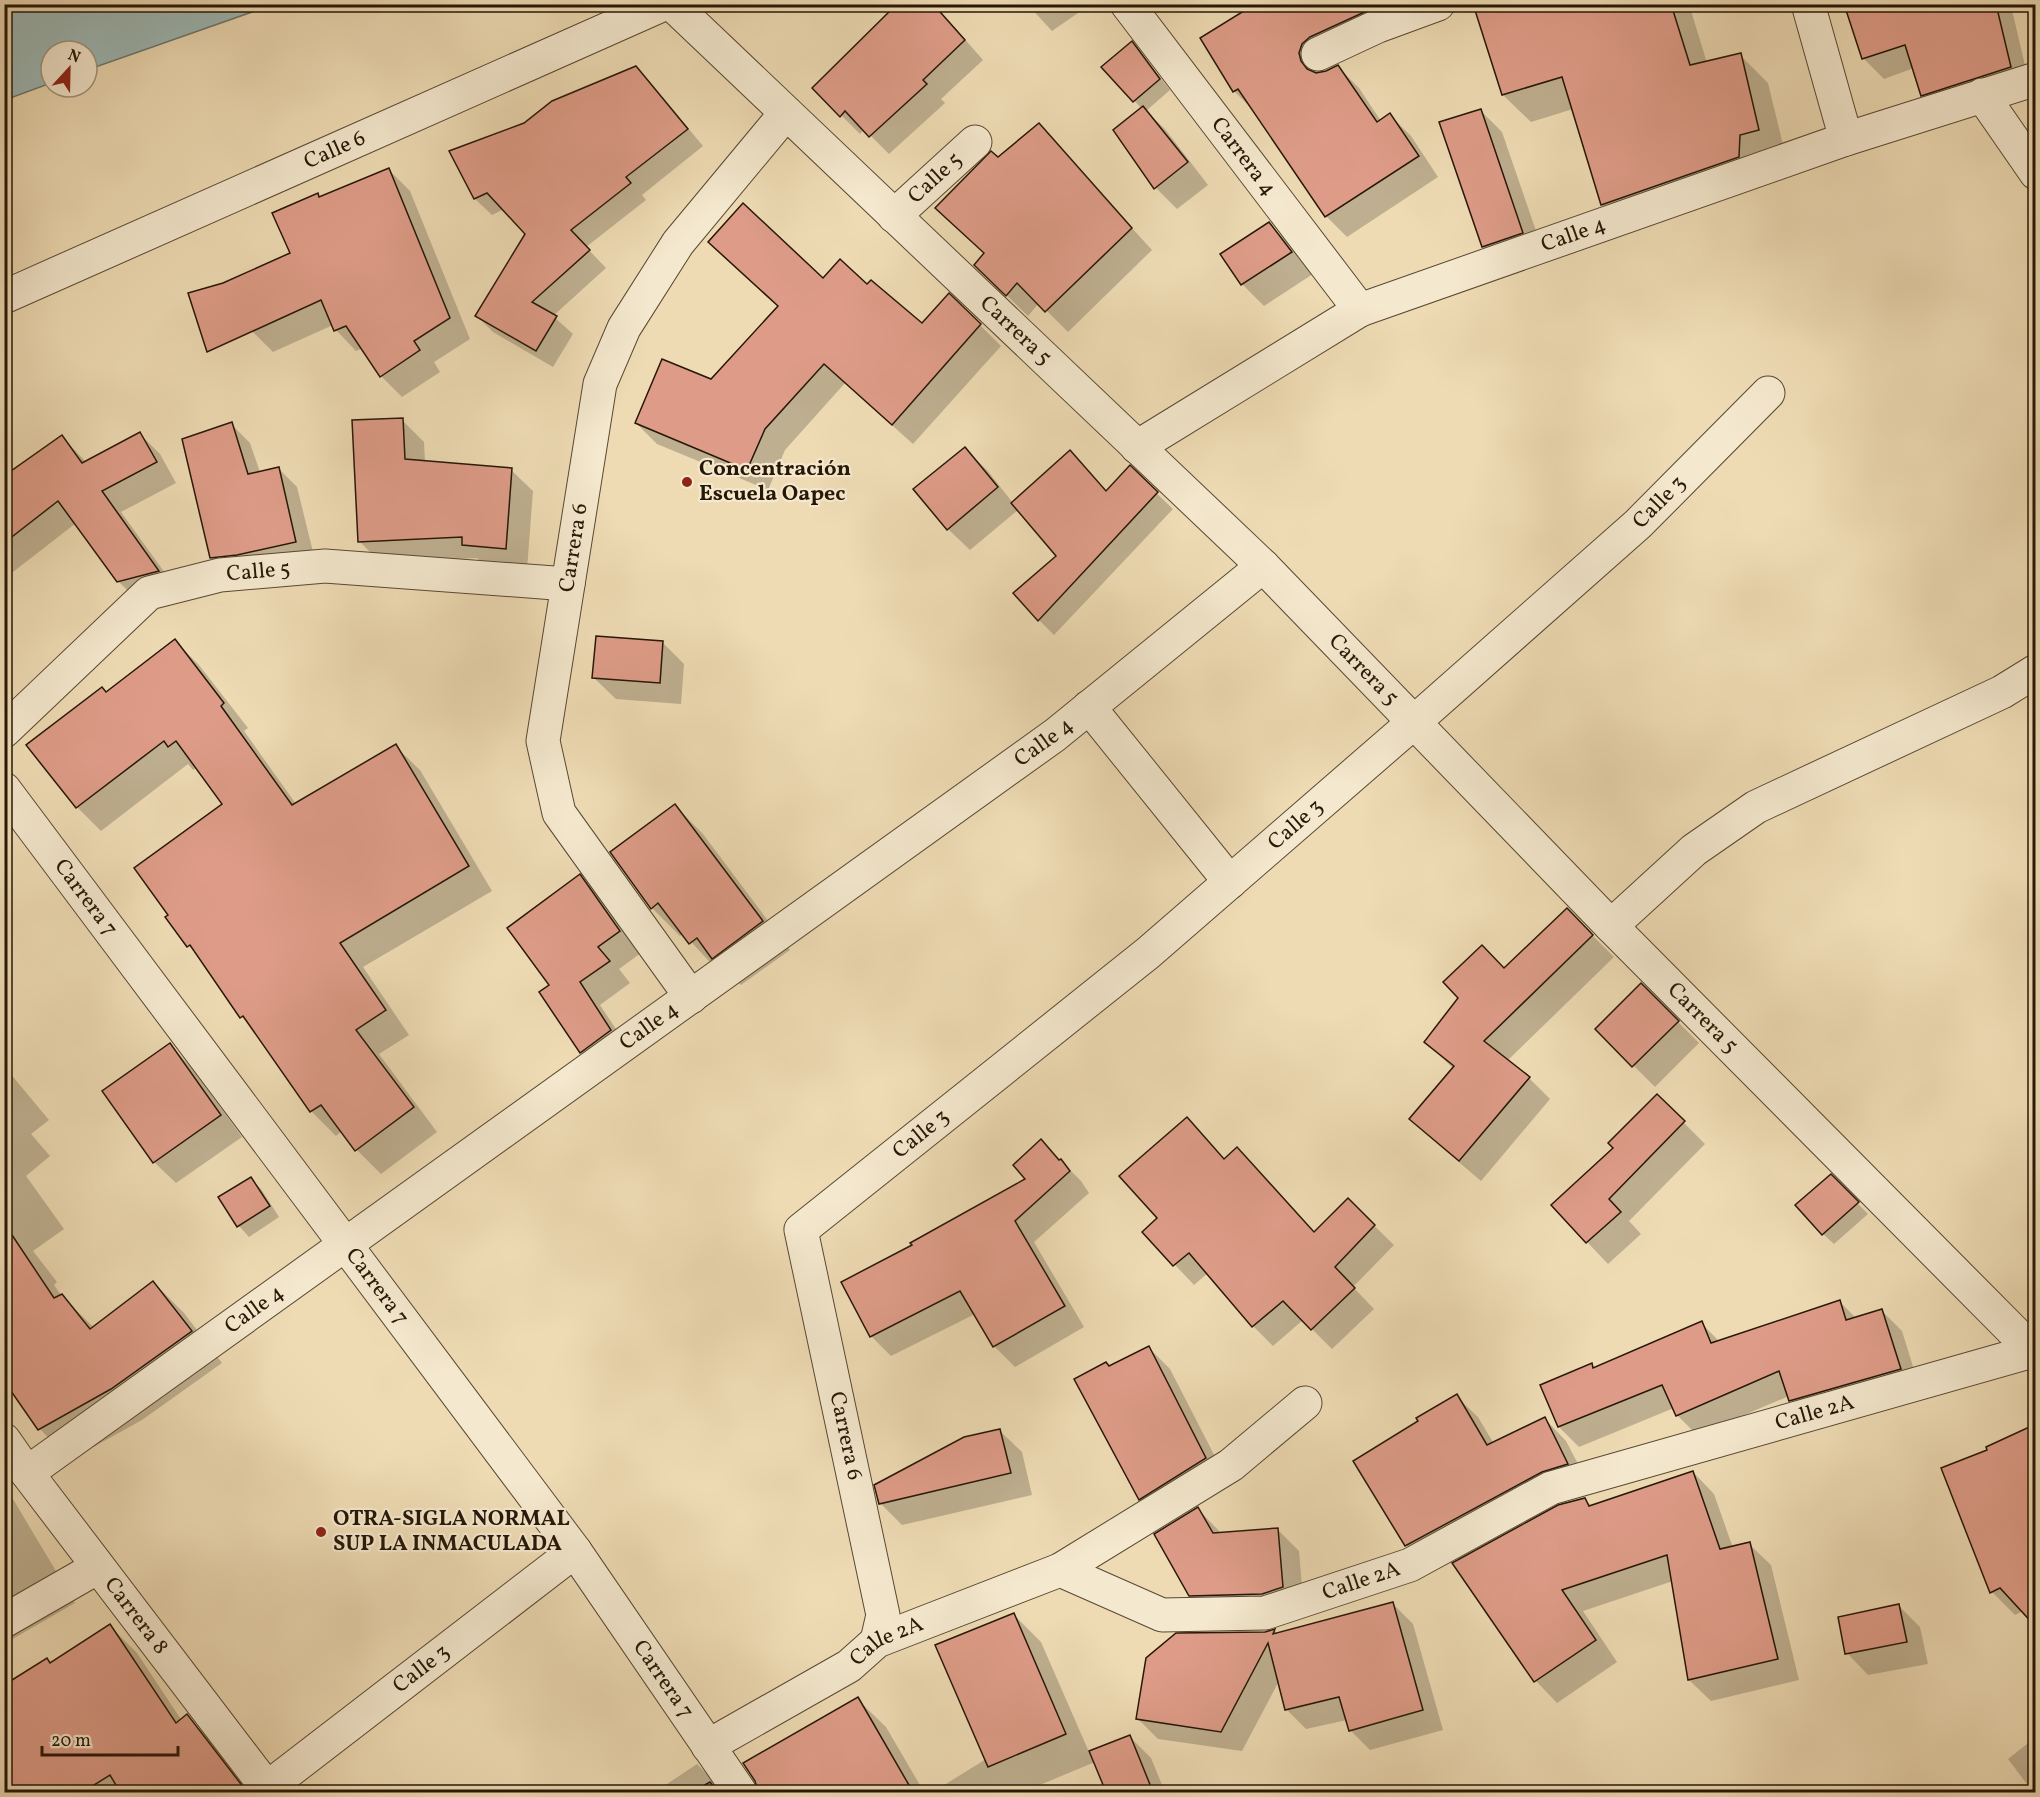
<svg xmlns="http://www.w3.org/2000/svg" width="2040" height="1797" font-family="Vollkorn,serif">
<style>
.water{fill:#9db9b7;stroke:#6d7871;stroke-width:1.5}
.shadow{fill:#0003}
.building{fill:#de9c88;stroke:#261707;stroke-width:1.5}
.lines{fill:none;stroke-linecap:round;stroke-linejoin:round}
.minor-casing{stroke:#584832;stroke-width:35}
.minor{stroke:#f4e8ce;stroke-width:33}
.poi-dot{fill:#8f2418;stroke:#f4e8ce;stroke-width:2}
.labels{text-anchor:middle;dominant-baseline:central;stroke-width:4.5;stroke-linejoin:round;paint-order:stroke}
.street-label{font-size:22px;fill:#261707;stroke:#f4e8ce}
.poi-label{font-size:22px;font-weight:bold;fill:#261707;stroke:#f4e8ce;text-anchor:start}
</style>
<rect width="100%" height="100%" fill="#eedbb4"/>
<filter id="stains"><feTurbulence type="fractalNoise" baseFrequency=".00333" numOctaves="4"/><feColorMatrix values="0 0 0 0 .2 0 0 0 0 .09 0 0 0 0 .02 0 0 0 .5 -.17"/></filter>
<radialGradient id="worn" r=".72"><stop offset=".6" stop-color="#630" stop-opacity="0"/><stop offset="1" stop-color="#630" stop-opacity=".3"/></radialGradient>
<path class="water" d="M4 5 5 4 272 5 87 70V51H51V83L5 100Z"/>
<g class="shadow">
<path d="M883 4H934L983 60 941 99 945 103 889 154 864 129 860 134 814 88 890 13Z"/>
<path d="M1027 4H1091L1052 31Z"/>
<path d="M1258 4H1434L1323 65 1320 73 1338 67 1359 88 1381 121 1390 115 1411 136 1438 177 1347 237 1326 216 1255 112 1234 91Z"/>
<path d="M1493 4H1689L1707 63 1740 55 1768 83 1786 157 1630 232 1602 205 1573 109 1531 122 1503 95 1479 17Z"/>
<path d="M1851 4H2007L2013 14 2030 87 1943 115 1923 95 1914 68 1884 79 1864 59 1848 11Z"/>
<path d="M1132 43 1142 54 1170 90 1146 111 1165 129 1208 185 1177 209 1156 188 1142 109 1103 67Z"/>
<path d="M635 68 652 85 703 146 642 195 646 200 586 247 606 268 553 316 573 334 553 367 493 332 477 316 527 234 504 209 492 215 475 199 451 152 525 125Z"/>
<path d="M1481 111 1502 132 1544 254 1505 268 1483 247Z"/>
<path d="M1038 125 1152 250 1068 332 1039 303 1028 316 997 286 985 254 937 208Z"/>
<path d="M389 170 410 191 470 339 434 362 440 372 402 397 381 376 363 348 356 351 336 330 333 325 273 352 252 331 320 198Z"/>
<path d="M1269 224 1291 246 1313 274 1264 306 1243 285 1222 254Z"/>
<path d="M710 242 823 280 867 286 922 325H980L1001 346 913 444 845 383 785 450 768 490 657 444 636 423 711 381 779 307Z"/>
<path d="M402 420 424 442 425 462 511 470 533 491 527 570 485 567 477 558 381 563 359 541Z"/>
<path d="M231 424 250 443 260 472 278 468 297 487 315 560 230 577 211 558Z"/>
<path d="M140 434 160 454 176 483 121 512 178 591 138 601 118 581 76 523 4 579V478L62 437 86 462Z"/>
<path d="M965 449 987 470 1013 503 1085 467 1107 492 1130 468 1173 509 1054 635 1039 620 1058 556 1018 510 970 550 948 529Z"/>
<path d="M175 641 199 665 248 728 244 731 296 804 395 746 420 770 492 891 363 967 409 1035 379 1054 437 1132 381 1174 357 1150 342 1131 336 1136 311 1111 256 1031 242 1017 202 960 189 946 167 917 224 804 197 767 193 770 188 764 101 831 77 807 106 694Z"/>
<path d="M662 642 684 664 681 704 616 699 594 678Z"/>
<path d="M675 806 703 834 790 950 741 985 722 967 718 971 683 933 680 936 652 908Z"/>
<path d="M580 876 601 898 641 953 619 969 630 983 600 1005 632 1053 602 1073 581 1052 551 986Z"/>
<path d="M1567 910 1614 957 1507 1061 1529 1078 1550 1099 1481 1181 1433 1140 1411 1119 1454 1069 1425 1042 1460 998 1504 970Z"/>
<path d="M1641 985 1699 1043 1655 1087 1597 1029Z"/>
<path d="M170 1045 191 1067 242 1137 176 1183 154 1162Z"/>
<path d="M4 1066 49 1120 31 1134 50 1156 26 1176 64 1229 33 1251 57 1282 54 1285 61 1295 94 1328 153 1282 184 1313 222 1363 142 1420 70 1460 40 1429 4 1378Z"/>
<path d="M1187 1119 1225 1160 1237 1149 1315 1233 1348 1200 1394 1245 1353 1287 1374 1309 1332 1349 1303 1320 1273 1346 1253 1326 1208 1273 1194 1285 1144 1232 1159 1218Z"/>
<path d="M1683 1122 1705 1144 1629 1221 1641 1234 1608 1264 1553 1206Z"/>
<path d="M1041 1141 1081 1181 1089 1193 1034 1242 1084 1327 1015 1367 994 1346 975 1314 891 1356 871 1336 914 1246 1028 1179Z"/>
<path d="M1831 1176 1868 1214 1834 1244 1823 1234Z"/>
<path d="M251 1179 261 1189 279 1217 249 1237 239 1226 220 1198Z"/>
<path d="M1839 1301 1856 1318 1882 1311 1902 1331 1920 1389 1811 1420 1790 1400 1789 1396 1697 1435 1677 1415 1674 1408 1579 1447 1559 1427 1591 1365 1595 1369 1701 1323 1720 1342Z"/>
<path d="M1148 1347 1170 1369 1227 1480 1161 1520 1140 1499 1110 1367Z"/>
<path d="M1456 1396 1478 1417 1494 1444 1545 1419 1566 1441 1589 1485 1428 1567 1406 1545 1355 1461 1420 1422Z"/>
<path d="M1000 1431 1022 1452 1032 1495 902 1525 880 1503Z"/>
<path d="M1943 1469 2023 1611 2015 1615 1992 1592Z"/>
<path d="M1693 1472 1714 1494 1733 1548 1749 1544 1771 1565 1799 1680 1711 1701 1689 1680 1673 1581 1583 1611 1617 1662 1557 1703 1536 1681 1454 1564 1585 1499 1592 1507Z"/>
<path d="M4 1484 75 1603 4 1644Z"/>
<path d="M1198 1509 1221 1533 1278 1530 1299 1551 1304 1609 1212 1617 1190 1595Z"/>
<path d="M1393 1604 1413 1624 1443 1730 1370 1750 1350 1730 1347 1720 1306 1729 1286 1709 1279 1681 1242 1751 1158 1739 1138 1719 1266 1633 1275 1631 1278 1634Z"/>
<path d="M1898 1605 1920 1627 1928 1664 1868 1675 1847 1653Z"/>
<path d="M1013 1614 1041 1642 1089 1752 1129 1736 1151 1758 1165 1792H1107L1095 1762 1023 1792H933L986 1759Z"/>
<path d="M110 1626 137 1653 182 1721 187 1716 214 1744 252 1792H4V1686L51 1664Z"/>
<path d="M857 1699 886 1727 924 1792H760Z"/>
<path d="M2036 1737V1792H2033L2008 1759Z"/>
<path d="M697 1764 725 1792H655Z"/>
</g>
<g class="building">
<path d="M897 4H933L965 40 923 80 927 84 869 137 845 111 840 117 812 88Z"/>
<path d="M1255 4H1382L1310 37 1302 44 1299 53 1301 61 1307 69 1316 73 1326 71 1338 65 1377 122 1390 113 1419 156 1325 217 1238 89 1233 92 1200 38Z"/>
<path d="M1473 4H1671L1690 65 1741 53 1759 130 1740 135 1739 157 1601 205 1562 77 1502 95Z"/>
<path d="M1844 4H1996L2011 67 1921 96 1905 45 1862 59Z"/>
<path d="M1132 41 1160 79 1133 102 1101 67Z"/>
<path d="M636 66 688 129 626 177 631 183 571 230 590 250 532 302 557 316 536 351 475 316 525 234 487 193 474 199 449 151 524 123 552 101Z"/>
<path d="M1143 106 1188 162 1154 189 1113 130Z"/>
<path d="M1481 109 1523 233 1482 247 1439 122Z"/>
<path d="M1039 123 1132 228 1045 312 1017 283 1006 296 974 265 984 253 935 208 991 151 998 157Z"/>
<path d="M389 168 450 318 414 341 420 350 380 377 346 326 334 331 321 300 207 352 188 293 223 283 290 253 272 213 318 193 319 197Z"/>
<path d="M743 203 823 278 840 259 867 284 871 280 922 323 949 293 981 324 892 425 824 364 765 429 747 470 635 423 662 359 711 379 778 306 708 242Z"/>
<path d="M1269 222 1292 252 1241 285 1220 254Z"/>
<path d="M403 418 405 459 512 468 506 549 462 545V537L358 542 352 420Z"/>
<path d="M232 422 248 474 279 467 296 542 237 555 210 558 182 439Z"/>
<path d="M140 432 157 462 102 491 159 571 117 582 58 501 4 543V476L62 435 82 463Z"/>
<path d="M965 447 998 487 947 530 913 489Z"/>
<path d="M1070 450 1106 491 1130 465 1158 492 1038 621 1013 593 1056 556 1011 503Z"/>
<path d="M596 636 663 641 660 683 592 678Z"/>
<path d="M175 639 224 703 221 706 292 805 396 744 469 866 340 943 386 1010 356 1030 414 1107 355 1151 321 1105 310 1112 243 1016 240 1018 190 945 187 947 165 917 168 915 134 868 222 804 176 741 168 747 164 741 76 808 26 745 102 687 106 692Z"/>
<path d="M675 804 763 921 712 959 697 938 689 944 658 903 651 909 610 852Z"/>
<path d="M580 874 620 931 598 947 610 961 580 982 611 1030 580 1053 539 992 549 985 507 928Z"/>
<path d="M1567 908 1593 935 1484 1041 1530 1077 1459 1161 1409 1119 1454 1066 1424 1042 1458 998 1443 982 1482 945 1504 968Z"/>
<path d="M1641 983 1679 1021 1632 1067 1595 1029Z"/>
<path d="M170 1043 221 1115 153 1163 102 1091Z"/>
<path d="M1657 1094 1685 1121 1609 1199 1621 1212 1586 1243 1551 1205 1613 1148 1608 1143Z"/>
<path d="M1187 1117 1224 1159 1237 1147 1314 1232 1348 1198 1375 1225 1335 1267 1355 1288 1311 1330 1283 1301 1252 1327 1189 1253 1173 1266 1142 1232 1157 1218 1119 1176Z"/>
<path d="M1041 1139 1059 1160 1061 1159 1070 1171 1015 1221 1065 1306 993 1347 960 1291 870 1337 841 1282 912 1245 910 1243 1025 1179 1013 1165Z"/>
<path d="M1831 1174 1859 1202 1822 1235 1795 1205Z"/>
<path d="M251 1177 270 1206 237 1227 218 1197Z"/>
<path d="M4 1223 54 1298 62 1294 90 1329 153 1281 192 1331 111 1389 38 1430 4 1381Z"/>
<path d="M1840 1300 1846 1320 1882 1309 1901 1369 1789 1401 1779 1371 1676 1416 1662 1385 1558 1427 1540 1385 1592 1363 1593 1368 1702 1321 1711 1343Z"/>
<path d="M1149 1346 1206 1458 1139 1500 1074 1379 1106 1362 1109 1366Z"/>
<path d="M1457 1394 1487 1445 1545 1417 1568 1464 1542 1472 1405 1546 1353 1461 1418 1421 1416 1418Z"/>
<path d="M2036 1424V1627L2000 1588 1990 1593 1941 1468 1987 1450 1986 1447Z"/>
<path d="M1000 1429 1011 1473 879 1504 874 1485 964 1437Z"/>
<path d="M1693 1471 1720 1549 1750 1542 1778 1659 1688 1680 1667 1555 1562 1590 1596 1640 1534 1682 1452 1563 1558 1505 1585 1498 1589 1506Z"/>
<path d="M1198 1507 1213 1533 1278 1528 1283 1587 1262 1594 1189 1596 1154 1534Z"/>
<path d="M1393 1602 1423 1710 1349 1731 1339 1697 1285 1710 1268 1643 1221 1732 1136 1719 1146 1658 1176 1633 1265 1632 1275 1629 1273 1634Z"/>
<path d="M1899 1604 1907 1642 1845 1654 1838 1617Z"/>
<path d="M1014 1613 1066 1734 988 1767 935 1645Z"/>
<path d="M110 1624 176 1723 187 1714 247 1792H120L110 1775 83 1792H4V1685L47 1658 50 1663Z"/>
<path d="M858 1697 913 1792H758L755 1781 743 1763Z"/>
<path d="M1130 1735 1153 1792H1106L1089 1751Z"/>
<path d="M710 1782 718 1792H692Z"/>
</g>
<g class="lines">
<g class="minor-casing">
<g id="minor">
<path id="s1" d="M672 4 1263 566 1611 926 2036 1354"/>
<path id="s2" d="M1127 4 1360 310"/>
<path d="M1808 4 1846 139"/>
<path d="M1318 54 1378 26 1438 4"/>
<path d="M1982 95 2036 173"/>
<path id="s3" d="M894 216 975 142"/>
<path id="s4" d="M4 297 664 4"/>
<path id="s5" d="M1137 447 1360 310 1846 139 2036 79"/>
<path d="M1089 707 1230 882"/>
<path id="s6" d="M4 731 149 593 220 575 325 566 568 584"/>
<path id="s7" d="M4 789 575 1551 740 1792"/>
<path d="M1611 926 1694 850 1756 807 2002 692 2036 671"/>
<path id="s8" d="M691 997 559 813 543 741 600 384 624 328 678 243 786 113"/>
<path id="s9" d="M4 1440 27 1473 270 1792"/>
<path id="s10" d="M27 1473 1055 735 1263 566"/>
<path id="s11" d="M1060 1570 1162 1615 1265 1613 1410 1565 1551 1488 2036 1350"/>
<path d="M4 1621 98 1567"/>
<path id="s12" d="M877 1641 883 1615 801 1230 1148 953 1413 723 1638 524 1768 393"/>
<path id="s13" d="M708 1746 849 1666 877 1641 1060 1570 1231 1465 1305 1403"/>
<path id="s14" d="M267 1788 575 1551"/>
</g>
</g>
<use href="#minor" class="minor"/>
</g>
<g class="poi-dot">
<circle cx="687" cy="482" r="6"/>
<circle cx="321" cy="1532" r="6"/>
</g>
<g class="labels">
<g class="street-label">
<text stroke="none"><textPath href="#s4" startOffset="362">Calle 6</textPath></text>
<text stroke="none"><textPath href="#s2" startOffset="192">Carrera 4</textPath></text>
<text stroke="none"><textPath href="#s3" startOffset="56">Calle 5</textPath></text>
<text stroke="none"><textPath href="#s5" startOffset="488">Calle 4</textPath></text>
<text stroke="none"><textPath href="#s1" startOffset="474">Carrera 5</textPath></text>
<text stroke="none"><textPath href="#s12" startOffset="1546">Calle 3</textPath></text>
<text stroke="none"><textPath href="#s8" startOffset="496">Carrera 6</textPath></text>
<text stroke="none"><textPath href="#s6" startOffset="312">Calle 5</textPath></text>
<text stroke="none"><textPath href="#s1" startOffset="960">Carrera 5</textPath></text>
<text stroke="none"><textPath href="#s10" startOffset="1252">Calle 4</textPath></text>
<text stroke="none"><textPath href="#s12" startOffset="1060">Calle 3</textPath></text>
<text stroke="none"><textPath href="#s7" startOffset="136">Carrera 7</textPath></text>
<text stroke="none"><textPath href="#s1" startOffset="1446">Carrera 5</textPath></text>
<text stroke="none"><textPath href="#s10" startOffset="766">Calle 4</textPath></text>
<text stroke="none"><textPath href="#s12" startOffset="574">Calle 3</textPath></text>
<text stroke="none"><textPath href="#s7" startOffset="622">Carrera 7</textPath></text>
<text stroke="none"><textPath href="#s10" startOffset="280">Calle 4</textPath></text>
<text stroke="none"><textPath href="#s11" startOffset="802">Calle 2A</textPath></text>
<text transform="translate(845 1436) rotate(78)">Carrera 6</text>
<text stroke="none"><textPath href="#s11" startOffset="316">Calle 2A</textPath></text>
<text stroke="none"><textPath href="#s9" startOffset="220">Carrera 8</textPath></text>
<text stroke="none"><textPath href="#s13" startOffset="208">Calle 2A</textPath></text>
<text stroke="none"><textPath href="#s14" startOffset="195">Calle 3</textPath></text>
<text stroke="none"><textPath href="#s7" startOffset="1108">Carrera 7</textPath></text>
</g>
<g class="poi-label">
<text x="699" y="469">Concentración<tspan x="699" dy="25">Escuela Oapec</tspan></text>
<text x="333" y="1519">OTRA-SIGLA NORMAL<tspan x="333" dy="25">SUP LA INMACULADA</tspan></text>
</g>
</g>
<rect width="2040" height="1797" fill="none" stroke="#eedbb4" stroke-width="24"/>
<rect x="6" y="6" width="2028" height="1785" fill="none" stroke="#261707" stroke-width="3"/>
<rect x="12" y="12" width="2016" height="1773" fill="none" stroke="#261707" stroke-width="1.5"/>
<g transform="translate(69 69) rotate(22)"><circle r="28" fill="#f4e8ce" stroke="#a2947e" stroke-width="1.5"/>
<path d="M0-4.5L10 22L0 15L-10 22Z" fill="#8f2418"/>
<text y="-9" font-size="16" font-weight="bold" text-anchor="middle" fill="#261707">N</text>
</g>
<path d="M42 1746v9h136v-9" fill="none" stroke="#261707" stroke-width="3"/>
<text x="51" y="1746" font-size="18" fill="#261707" stroke="#f4e8ce" stroke-width="4.5" paint-order="stroke">20 m</text>
<rect width="100%" height="100%" filter="url(#stains)"/>
<rect width="100%" height="100%" fill="url(#worn)"/>
</svg>
